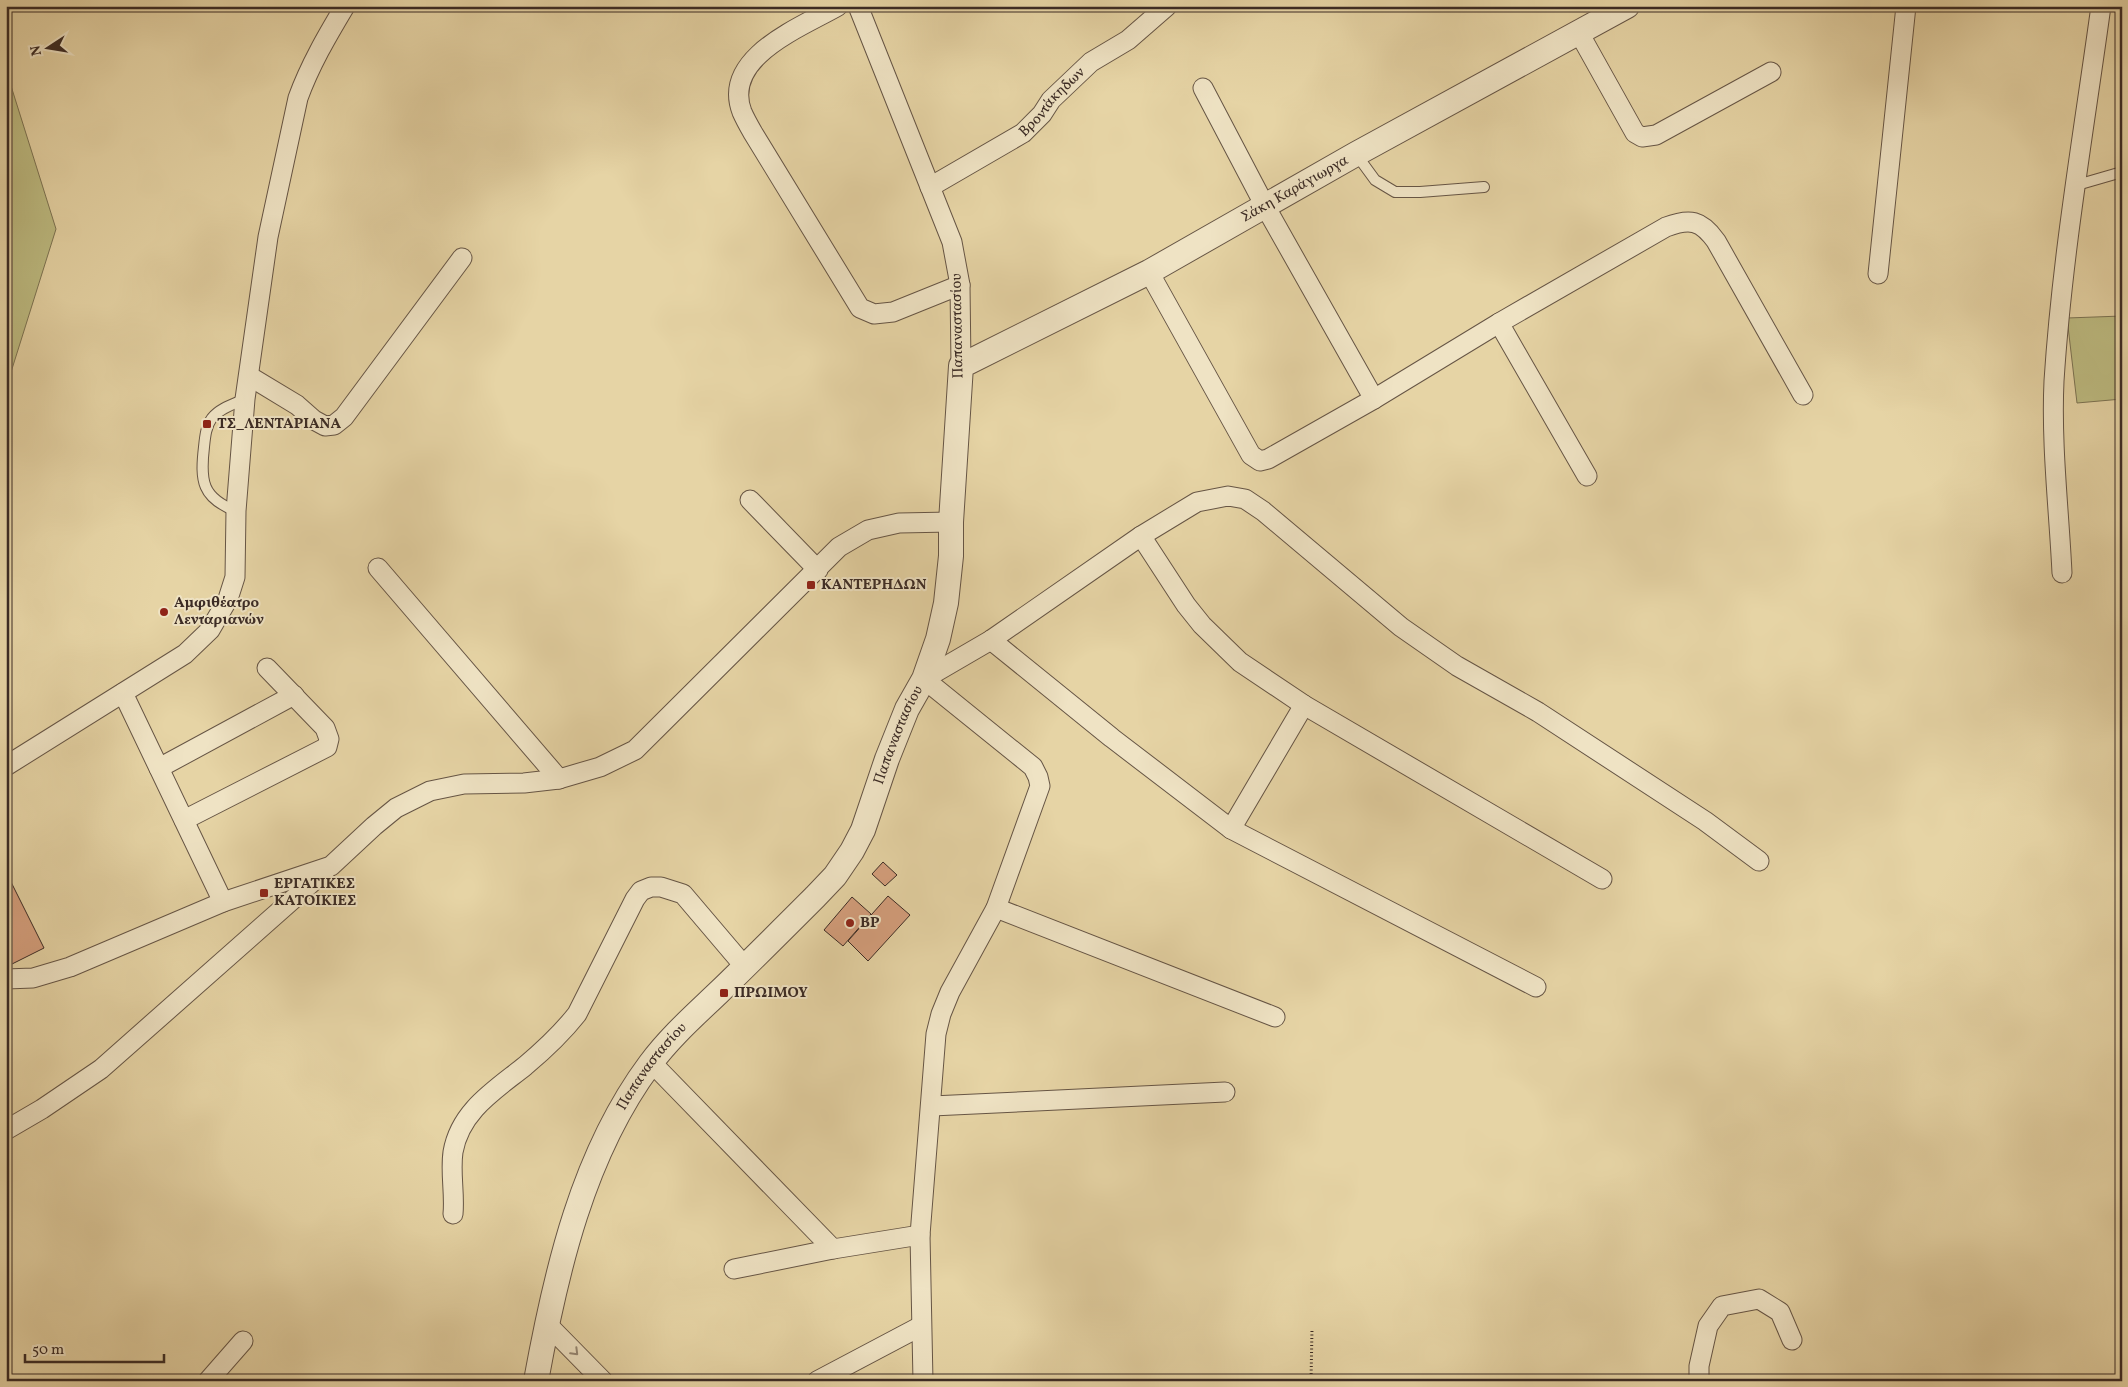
<svg xmlns="http://www.w3.org/2000/svg" width="2128" height="1387" font-family="Vollkorn,serif">
<style>
.green{fill:#bdbb81;stroke:#7c7353}
.building{fill:#d59f7d;stroke:#3b2b25}
.lines{fill:none;stroke-linecap:round;stroke-linejoin:round}
.service-casing{stroke:#665545;stroke-width:12}
.minor-casing{stroke:#665545;stroke-width:21}
.tertiary-casing{stroke:#665545;stroke-width:26}
.path{stroke:#3b2b25;stroke-width:3;stroke-dasharray:1 2.5;stroke-linecap:butt}
.service{stroke:#efe3c4;stroke-width:10}
.minor{stroke:#efe3c4;stroke-width:19}
.tertiary{stroke:#efe3c4;stroke-width:24}
.oneway{stroke:#958774}
.poi-dot{fill:#8f2418;stroke:#efe3c4;stroke-width:2}
.labels{text-anchor:middle;dominant-baseline:central;stroke-width:4;stroke-linejoin:round;paint-order:stroke}
.street-label{font-size:15px;fill:#3b2b25;stroke:#efe3c4}
.poi-label{font-size:15px;font-weight:bold;fill:#3b2b25;stroke:#efe3c4;text-anchor:start}
</style>
<rect width="100%" height="100%" fill="#e6d4a5"/>
<filter id="stains"><feTurbulence type="fractalNoise" baseFrequency=".004" numOctaves="4"/><feColorMatrix values="0 0 0 0 .2 0 0 0 0 .09 0 0 0 0 .02 0 0 0 .5 -.17"/></filter>
<radialGradient id="worn" r=".72"><stop offset=".6" stop-color="#630" stop-opacity="0"/><stop offset="1" stop-color="#630" stop-opacity=".3"/></radialGradient>
<g class="green">
<path d="M6 70 56 229 6 388Z"/>
<path d="M2122 316V399L2077 403 2067 318Z"/>
</g>
<g class="building">
<path d="M883 862 897 875 885 886 872 874Z"/>
<path d="M6 872 44 948 6 967Z"/>
<path d="M888 896 910 915 868 961 848 941Z"/>
<path d="M852 897 871 914 843 946 824 930Z"/>
</g>
<g class="lines">
<g class="service-casing">
<g id="service">
<path d="M1356 154 1375 180 1395 192H1420L1484 187"/>
<path d="M2077 185 2122 172"/>
<path d="M236 511C202 498 200 481 204 447 205 437 206 426 212 418 220 408 234 404 245 399"/>
</g>
</g>
<g class="minor-casing">
<g id="minor">
<path d="M838 6C802 27 721 57 742 112 745 119 749 126 753 133L860 308 874 314 893 312 960 285"/>
<path d="M858 6 952 242 960 285 961 366"/>
<path d="M1578 31 1635 133 1642 137 1656 135 1771 72"/>
<path d="M1203 88 1265 206 1374 399"/>
<path id="s1" d="M930 187 1023 133 1042 114 1051 100 1091 62 1128 40 1167 6"/>
<path d="M1149 272 1251 455 1260 461 1268 459 1374 399 1499 323 1666 227C1690 218 1701 220 1716 241L1803 395"/>
<path d="M1878 274 1906 6"/>
<path d="M1499 323 1587 476"/>
<path d="M249 376 297 405 314 420 325 426 334 425 344 417 462 258"/>
<path d="M750 500 818 570"/>
<path d="M1141 536 1186 605 1202 625 1240 662 1304 705 1602 879"/>
<path d="M378 568 559 779"/>
<path d="M2062 573C2059 510 2051 444 2054 381 2062 256 2084 130 2101 6"/>
<path d="M991 640 1112 738 1231 829 1536 987"/>
<path d="M123 693 223 902"/>
<path d="M6 766 185 654 210 630 228 599 235 577 236 511 245 399 268 237 298 98C310 65 327 36 345 6"/>
<path d="M159 768 294 695"/>
<path d="M184 820 327 747 329 739 325 728 267 668"/>
<path d="M1231 829 1304 705"/>
<path d="M996 908 1275 1017"/>
<path d="M6 979 33 978 70 967 223 902 331 866 374 826 396 808 430 791 464 784 524 783 559 779 600 767 635 750 839 547 868 530 899 523 951 522"/>
<path d="M651 1062 833 1249"/>
<path d="M932 1106 1225 1092"/>
<path d="M6 1130 42 1109 101 1069 325 871"/>
<path d="M453 1214C455 1193 450 1173 453 1152 460 1111 495 1090 525 1066 544 1050 562 1033 577 1014L635 899 641 891 651 887H661L683 894 745 967"/>
<path d="M734 1269 833 1249 920 1235"/>
<path d="M546 1323 603 1381"/>
<path d="M208 1381 243 1341"/>
<path d="M817 1381 921 1326"/>
<path d="M923 1381 920 1235 936 1034 941 1014 950 992 996 908 1040 786 1038 777 1033 767 924 679 991 640 1141 536 1197 502 1228 496 1245 499 1263 511 1401 627 1457 666 1538 712 1705 821 1759 861"/>
<path d="M1699 1381V1366L1708 1326 1722 1306 1759 1299 1780 1312 1792 1340"/>
</g>
</g>
<g class="tertiary-casing">
<g id="tertiary">
<path id="s2" d="M536 1381C556 1271 583 1154 650 1064 670 1037 695 1015 718 993 751 961 783 929 815 897L835 876 852 851 863 830 887 759 907 709 924 679 938 639 946 603 951 556V522L961 366 1149 272 1356 154 1627 6"/>
</g>
</g>
<path class="path" d="M1311 1381 1312 1329"/>
<use href="#service" class="service"/>
<use href="#minor" class="minor"/>
<use href="#tertiary" class="tertiary"/>
</g>
<defs><path id="oneway-chevron" d="M-2-3.5L2.5 0L-2 3.5" fill="none" stroke-width="1.6" stroke-linecap="round" stroke-linejoin="round" transform="scale(1.25)"/></defs>
<use class="oneway" href="#oneway-chevron" transform="translate(575 1352) rotate(45)"/>
<g class="poi-dot">
<rect x="202" y="419" width="10" height="10" rx="2.5"/>
<rect x="806" y="580" width="10" height="10" rx="2.5"/>
<circle cx="164" cy="612" r="5"/>
<rect x="259" y="888" width="10" height="10" rx="2.5"/>
<circle cx="850" cy="923" r="5"/>
<rect x="719" y="988" width="10" height="10" rx="2.5"/>
</g>
<g class="labels">
<g class="street-label">
<text stroke="none"><textPath href="#s1" startOffset="150">Βροντάκηδων</textPath></text>
<text stroke="none"><textPath href="#s2" startOffset="1516">Σάκη Καράγιωργα</textPath></text>
<text transform="translate(958 326) rotate(-91)">Παπαναστασίου</text>
<text stroke="none"><textPath href="#s2" startOffset="759">Παπαναστασίου</textPath></text>
<text stroke="none"><textPath href="#s2" startOffset="339">Παπαναστασίου</textPath></text>
</g>
<g class="poi-label">
<text x="217" y="424">ΤΣ_ΛΕΝΤΑΡΙΑΝΑ</text>
<text x="821" y="585">ΚΑΝΤΕΡΗΔΩΝ</text>
<text x="174" y="603">Αμφιθέατρο<tspan x="174" dy="17">Λενταριανών</tspan></text>
<text x="274" y="884">ΕΡΓΑΤΙΚΕΣ<tspan x="274" dy="17">ΚΑΤΟΙΚΙΕΣ</tspan></text>
<text x="860" y="923">BP</text>
<text x="734" y="993">ΠΡΩΙΜΟΥ</text>
</g>
</g>
<rect width="2128" height="1387" fill="none" stroke="#e6d4a5" stroke-width="25"/>
<rect x="8" y="8" width="2113" height="1372" fill="none" stroke="#3b2b25" stroke-width="2.5"/>
<rect x="12" y="12" width="2103" height="1362" fill="none" stroke="#3b2b25"/>
<g transform="translate(48 48) rotate(258)" stroke="#efe3c4" stroke-width="4" paint-order="stroke">
<path d="M0-4L9 19L0 12L-9 19Z" fill="#3b2b25"/>
<text y="-8" font-size="14" font-weight="bold" text-anchor="middle" fill="#3b2b25">N</text>
</g>
<path d="M25 1354v8h139v-8" fill="none" stroke="#3b2b25" stroke-width="2.5"/>
<text x="32" y="1354" font-size="15" fill="#3b2b25" stroke="#efe3c4" stroke-width="4" paint-order="stroke">50 m</text>
<rect width="100%" height="100%" filter="url(#stains)"/>
<rect width="100%" height="100%" fill="url(#worn)"/>
</svg>
